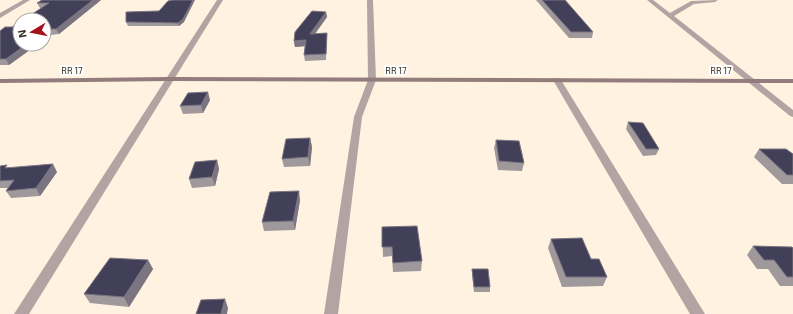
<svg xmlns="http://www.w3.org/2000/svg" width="793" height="314" font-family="'Exo 2',sans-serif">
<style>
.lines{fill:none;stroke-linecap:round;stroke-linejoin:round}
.minor{fill:#b3a3a3;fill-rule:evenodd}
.tertiary{fill:#b3a3a3;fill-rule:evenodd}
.secondary{fill:#937c7c;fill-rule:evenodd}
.wall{fill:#a0999c}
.shaded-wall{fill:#7b7582}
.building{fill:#424059;stroke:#7b7582}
.labels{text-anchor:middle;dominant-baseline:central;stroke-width:4;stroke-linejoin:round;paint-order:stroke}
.far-street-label{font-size:9px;fill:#352d21;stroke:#fff}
</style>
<rect width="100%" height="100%" fill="#fff2e0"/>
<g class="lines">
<g class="minor">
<path d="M217 0H223L29 314H14Z"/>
<path d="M367 0H373L376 80 362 117 338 314H324L354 117 368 80Z"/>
<path d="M647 0H653L670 13 691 1 718 0 715 2 694 4 674 16 793 110V117L790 116Z"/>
<path d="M554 78H560L561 80 705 314H690L553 80Z"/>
</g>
<path class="tertiary" d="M23 0H30L0 18V13Z"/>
<path class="secondary" d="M169 77 793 79V83L169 81 0 83V79Z"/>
</g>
<g class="wall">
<path d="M101 0 59 34 51 35 44 39 41 8H40L37 3Z"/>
<path d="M536 0H565L593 32 592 38H569Z"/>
<path d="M159 11 184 22 179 26H128L126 22Z"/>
<path d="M326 12 327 17 315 34 327 39 326 60 305 61 304 55 305 46 295 47 294 41Z"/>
<path d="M0 31 20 44H38L9 65H0Z"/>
<path d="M210 100 203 113 183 114 180 106Z"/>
<path d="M628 122 659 149 656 155 643 156 626 129Z"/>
<path d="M310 138 312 147 310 166 284 167 282 159Z"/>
<path d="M496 140 524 163 522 171 498 170 494 148Z"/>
<path d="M759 149 793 154V184H782L754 157Z"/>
<path d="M217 160 219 169 215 186 192 188 189 179Z"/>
<path d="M0 166 9 168 57 172 40 196 11 198 6 191 8 188H0Z"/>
<path d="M300 200 295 230 264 231 262 222Z"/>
<path d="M382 227 422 261 421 271 393 272 392 256 383 257Z"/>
<path d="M551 239 591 259 607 277 603 286 562 287 548 248Z"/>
<path d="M753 246 793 248V286H780L768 269H757L747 255Z"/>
<path d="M148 260 153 269 129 307 90 303 84 294Z"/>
<path d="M472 269 490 287V292H474L472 274Z"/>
</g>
<g class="shaded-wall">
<path d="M93 0H101L59 34 56 29Z"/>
<path d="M193 0H195L184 22 179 26 178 23Z"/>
<path d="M326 12 327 17 311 39 310 34Z"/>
<path d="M48 29 51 35 44 39V32Z"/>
<path d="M306 40 307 46 295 47 294 41Z"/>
<path d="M27 44H38L9 65 6 59Z"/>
<path d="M208 92 210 100 203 113 201 105Z"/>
<path d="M310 138 312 147 310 166 308 157Z"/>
<path d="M217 160 219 169 215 186 212 177Z"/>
<path d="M53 164 57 172 40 196 36 188Z"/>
<path d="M299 191 300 200 295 230 293 221Z"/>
<path d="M148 260 153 269 129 307 124 297Z"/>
<path d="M225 299 228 308 227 314H221Z"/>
</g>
<g class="building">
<path d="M42 0H93L56 29H48L44 32V20H23L49 3H37Z"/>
<path d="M173 0H193L183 19 178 23 126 22V12L159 11 168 1Z"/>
<path d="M542 0H565L593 32H571Z"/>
<path d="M312 11 326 12 310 34 327 33 326 54 304 55 306 40 294 41 295 32Z"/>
<path d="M20 22V44H27L6 59H0V31L5 27H12Z"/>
<path d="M208 92 201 105 180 106 188 93Z"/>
<path d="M628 122 643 123 659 149H646Z"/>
<path d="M310 138 308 157 282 159 286 139Z"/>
<path d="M496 140 519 141 524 163 499 161Z"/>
<path d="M759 149H786L793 154V175H787Z"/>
<path d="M217 160 212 177 189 179 195 162Z"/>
<path d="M53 164 36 188 6 191 14 180 0 181V166L7 165 5 168Z"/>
<path d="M299 191 293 221 262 222 270 192Z"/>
<path d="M417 226 422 261 393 263 392 247H382V227Z"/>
<path d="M582 238 591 259H599L607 277H566L551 239Z"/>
<path d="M753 246 792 247 793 248V277H787L774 260H764Z"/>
<path d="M110 258 148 260 124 297 84 294Z"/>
<path d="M472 269H488L490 287H474Z"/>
<path d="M225 299 221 314H196L201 300Z"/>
</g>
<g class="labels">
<g class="far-street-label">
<text x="72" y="70">RR 17</text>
<text x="396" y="70">RR 17</text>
<text x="721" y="70">RR 17</text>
</g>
</g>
<g transform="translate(32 32) rotate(260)"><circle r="19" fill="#ffffff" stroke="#aeaba6"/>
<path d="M0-3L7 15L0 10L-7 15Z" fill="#a61019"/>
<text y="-6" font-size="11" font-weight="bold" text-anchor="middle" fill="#352d21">N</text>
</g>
</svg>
